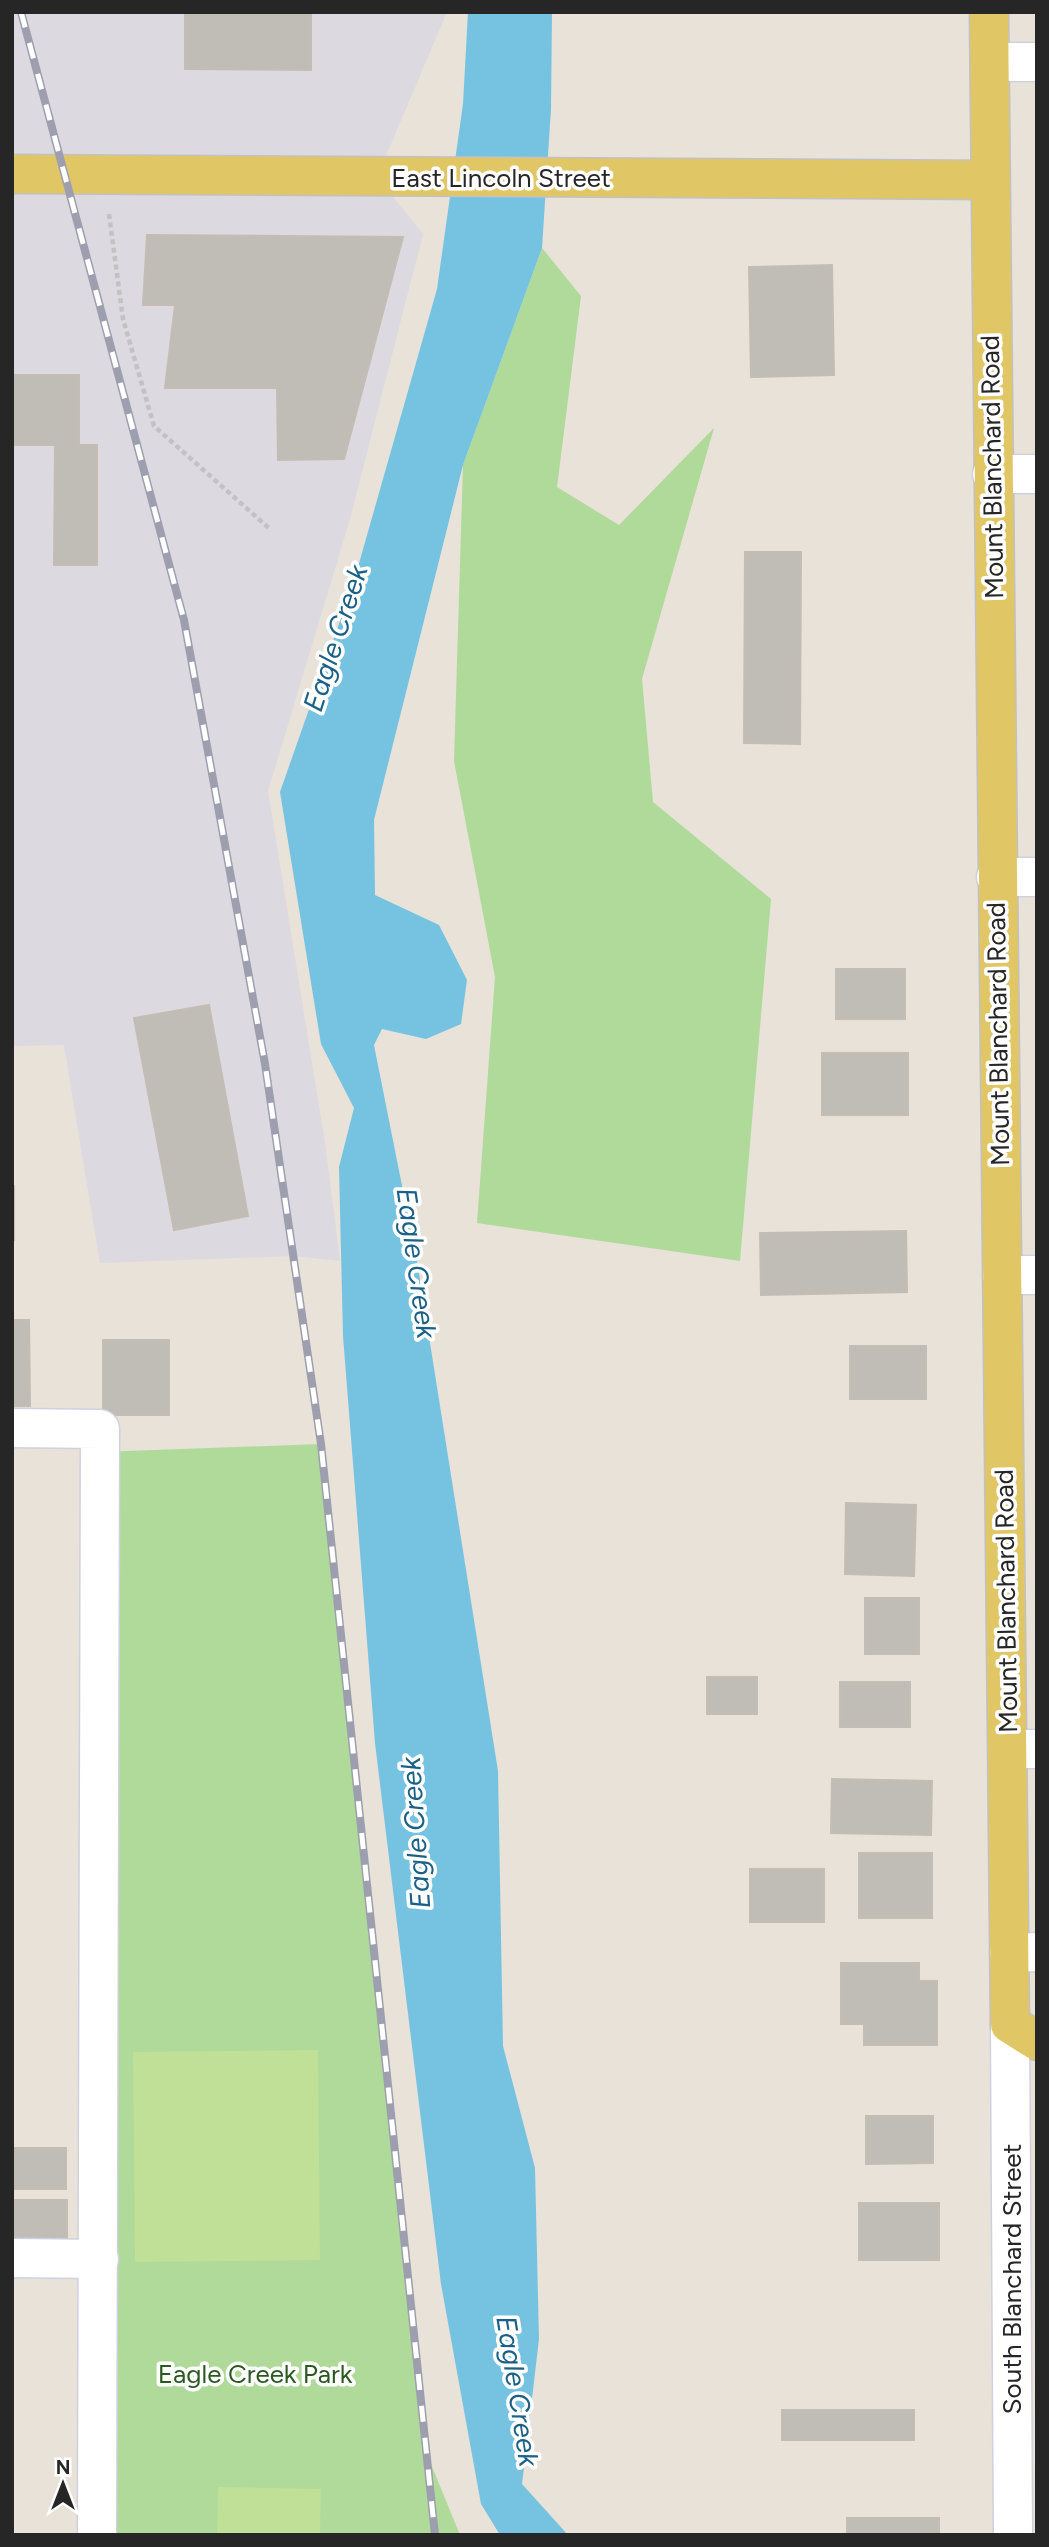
<svg xmlns="http://www.w3.org/2000/svg" width="1049" height="2547" font-family="Figtree,sans-serif">
<style>
.industrial{fill:#dcd9e1}
.green{fill:#afda9a}
.pitch{fill:#c0e097}
.water{fill:#75c3e1}
.building{fill:#c0bcb6;stroke:#c3bdb3;stroke-width:2}
.lines{fill:none;stroke-linecap:round;stroke-linejoin:round}
.minor-casing{stroke:#cfd1de;stroke-width:41}
.major-casing{stroke:#c2c2c2;stroke-width:41}
.path{stroke:#c2c2c2;stroke-width:4.5;stroke-dasharray:5 3.5;stroke-linecap:butt}
.minor{stroke:#fff;stroke-width:38}
.major{stroke:#e1c665;stroke-width:38}
.rail-casing{stroke:#9d9faf;stroke-width:8}
.rail{stroke:#fff;stroke-width:5;stroke-dasharray:16;stroke-linecap:butt}
.labels{text-anchor:middle;dominant-baseline:central;stroke-width:7;stroke-linejoin:round;paint-order:stroke}
.street-label{font-size:26px;fill:#262626;stroke:#fff}
.park-label{font-size:26px;fill:#2b5a20;stroke:#fff}
.water-label{font-size:28px;font-style:italic;fill:#1a6087;stroke:#fff}
</style>
<rect width="100%" height="100%" fill="#e8e2d9"/>
<path class="industrial" d="M12 12H447L377 177 423 234 350 519 268 791 325 1143 340 1261 294 1256 100 1263 64 1045 12 1046Z"/>
<g class="green">
<path d="M542 248 581 296 557 487 619 525 714 428 642 679 653 802 771 899 740 1261 477 1223 495 977 454 761 463 465Z"/>
<path d="M321 1444 424 2447 460 2535H94L100 1452Z"/>
</g>
<g class="pitch">
<path d="M318 2050 320 2260 135 2262 133 2052Z"/>
<path d="M218 2487 321 2489 320 2535H217Z"/>
</g>
<path class="water" d="M468 12H552L551 109 542 248 463 465 374 820 375 895 439 925 467 980 461 1024 426 1039 382 1029 374 1045 417 1261 498 1771 503 2046 535 2168 539 2339 522 2484 568 2535H500L481 2504 441 2284 375 1743 343 1336 339 1167 354 1108 321 1044 280 792 354 581 437 289 463 104Z"/>
<g class="building">
<path d="M185 12H311V70L185 69Z"/>
<path d="M147 235 403 237 344 459 278 460 277 388H165L175 305H143Z"/>
<path d="M832 265 834 375 751 377 749 267Z"/>
<path d="M12 289 13 375H79V445H97V565H54L55 445H12Z"/>
<path d="M745 552H801L800 744 744 743Z"/>
<rect x="836" y="969" width="69" height="50"/>
<path d="M209 1005 248 1216 174 1230 134 1018Z"/>
<rect x="822" y="1053" width="86" height="62"/>
<rect x="12" y="1186" width="2" height="54"/>
<path d="M906 1231 907 1292 761 1295 760 1233Z"/>
<path d="M12 1320H29L30 1406H12Z"/>
<rect x="103" y="1340" width="66" height="75"/>
<rect x="850" y="1346" width="76" height="53"/>
<path d="M846 1503 916 1505 914 1576 845 1574Z"/>
<rect x="865" y="1598" width="54" height="56"/>
<rect x="707" y="1677" width="50" height="37"/>
<rect x="840" y="1682" width="70" height="45"/>
<path d="M832 1779 932 1781 931 1835 831 1833Z"/>
<rect x="859" y="1853" width="73" height="65"/>
<rect x="750" y="1869" width="74" height="53"/>
<path d="M841 1963H919V1981H937V2045H864V2024H841Z"/>
<path d="M866 2116H933V2163L866 2164Z"/>
<rect x="12" y="2148" width="54" height="41"/>
<rect x="12" y="2200" width="55" height="39"/>
<rect x="859" y="2203" width="80" height="57"/>
<rect x="782" y="2410" width="132" height="30"/>
<rect x="847" y="2518" width="92" height="17"/>
</g>
<g class="lines">
<g class="minor-casing">
<g id="minor">
<path d="M990 62H1037"/>
<path d="M992 474H1037"/>
<path d="M996 877H1037"/>
<path d="M1002 1275H1037"/>
<path d="M12 1428 100 1429 97 2535"/>
<path d="M1008 1749H1037"/>
<path d="M1009 1953 1037 1952"/>
<path d="M1010 2024 1013 2535"/>
<path d="M12 2258 99 2259"/>
</g>
</g>
<g class="major-casing">
<g id="major">
<path d="M989 12 1010 2024 1037 2041"/>
<path d="M12 174 989 180"/>
</g>
</g>
<path class="path" d="M109 214 123 319 154 426 271 530"/>
<use href="#minor" class="minor"/>
<use href="#major" class="major"/>
<g class="rail-casing">
<path id="rail" d="M21 12 184 620 265 1064 321 1444 435 2535"/>
</g>
<use href="#rail" class="rail"/>
</g>
<g class="labels">
<g class="street-label">
<text x="501" y="178">East Lincoln Street</text>
<text transform="translate(992 467) rotate(-91)">Mount Blanchard Road</text>
<text transform="translate(998 1034) rotate(-91)">Mount Blanchard Road</text>
<text transform="translate(1006 1601) rotate(-91)">Mount Blanchard Road</text>
<text transform="translate(1012 2279) rotate(-90)">South Blanchard Street</text>
</g>
<g class="park-label">
<text x="255" y="2374">Eagle Creek Park</text>
</g>
<g class="water-label">
<text transform="translate(335 638) rotate(-72)">Eagle Creek</text>
<text transform="translate(417 1263) rotate(82)">Eagle Creek</text>
<text transform="translate(415 1833) rotate(-94)">Eagle Creek</text>
<text transform="translate(518 2391) rotate(81)">Eagle Creek</text>
</g>
</g>
<rect width="1049" height="2547" fill="none" stroke="#262626" stroke-width="28"/>
<g transform="translate(63 2484)" stroke="#ffffff" stroke-width="5" paint-order="stroke">
<path d="M0-5L12 26L0 18L-12 26Z" fill="#262626"/>
<text y="-10" font-size="19" font-weight="bold" text-anchor="middle" fill="#262626">N</text>
</g>
</svg>
